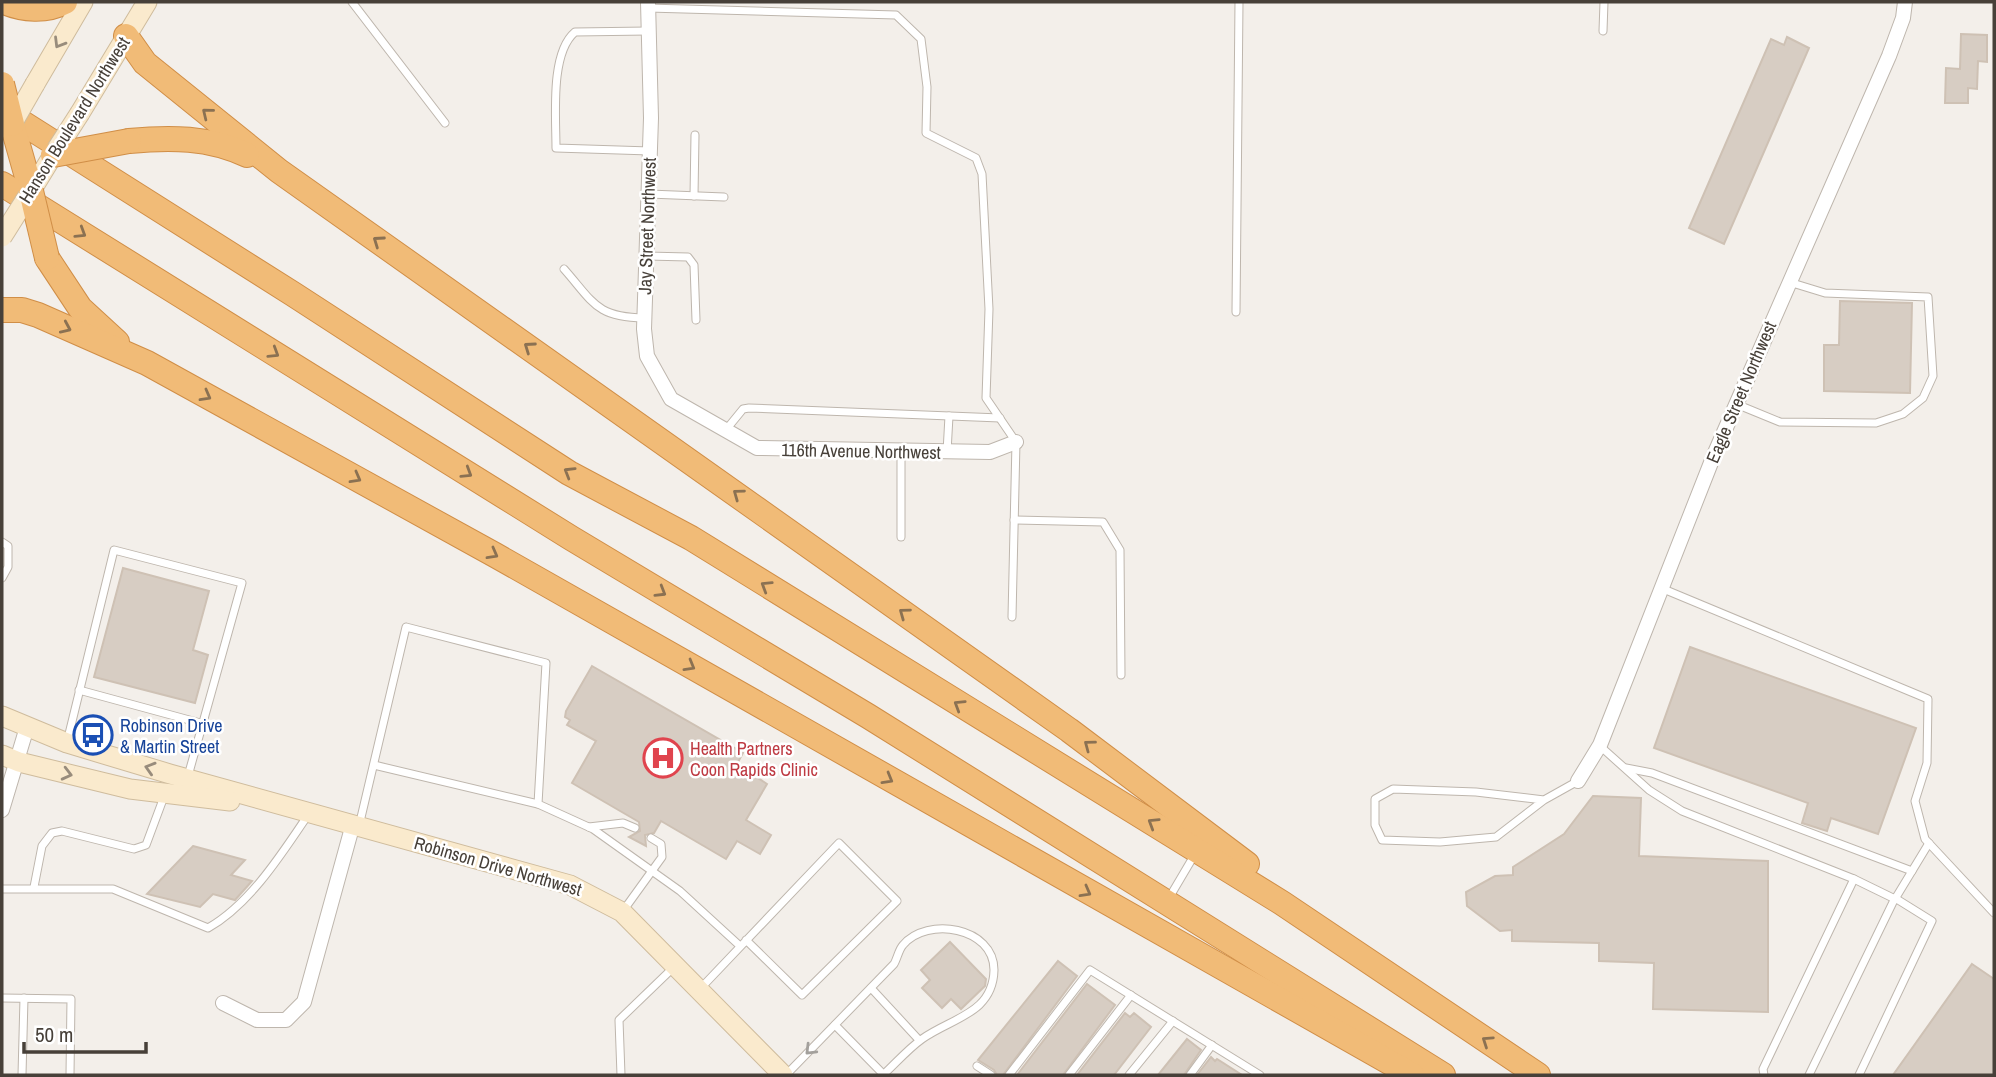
<svg xmlns="http://www.w3.org/2000/svg" width="1996" height="1077" font-family="'Archivo Narrow',sans-serif">
<style>
.building{fill:#d7cdc3;stroke:#cec1b4;stroke-width:2}
.lines{fill:none;stroke-linecap:round;stroke-linejoin:round}
.lane-casing{stroke:#beb6ad;stroke-width:9}
.street-casing{stroke:#beb6ad;stroke-width:16}
.secondary-casing{stroke:#cfbc9d;stroke-width:21}
.highway-casing{stroke:#d08e47;stroke-width:26}
.lane{stroke:#fff;stroke-width:7}
.street{stroke:#fff;stroke-width:14}
.secondary{stroke:#faeacd;stroke-width:19}
.highway{stroke:#f1bb77;stroke-width:24}
.secondary-bridge-casing{stroke:#cfbc9d;stroke-width:21;stroke-linecap:butt}
.highway-bridge-casing{stroke:#d08e47;stroke-width:26;stroke-linecap:butt}
.secondary-bridge{stroke:#faeacd;stroke-width:19}
.highway-bridge{stroke:#f1bb77;stroke-width:24}
.oneway{stroke:#988c7c}
.oneway2{stroke:#8b7152}
.oneway3{stroke:#a3a09c}
.labels{text-anchor:middle;dominant-baseline:central;stroke-width:5;stroke-linejoin:round;paint-order:stroke}
.street-label{font-size:18px;fill:#474039;stroke:#fff}
.transit-label{font-size:18px;fill:#164399;stroke:#fff;text-anchor:start}
.health-label{font-size:18px;fill:#be3a42;stroke:#fff;text-anchor:start}
</style>
<rect width="100%" height="100%" fill="#f3efea"/>
<g class="building">
<path d="M1961 34 1987 35V62L1978 61 1977 89 1968 88V103H1945L1946 68 1960 69Z"/>
<path d="M1787 37 1809 48 1724 244 1689 228 1771 39 1784 45Z"/>
<path d="M1840 301 1912 303 1910 393 1824 391V345H1839Z"/>
<path d="M123 568 209 591 193 650 208 655 195 703 94 677Z"/>
<path d="M1690 647 1916 728 1878 834 1831 818 1827 831 1802 823 1808 803 1654 748Z"/>
<path d="M592 666 743 753 737 764 767 784 746 820 771 835 760 854 737 841 726 859 661 821 654 833 645 835 646 846 629 837 640 831 639 822 572 783 596 741 567 725 570 720 565 717 566 711Z"/>
<path d="M1593 796 1641 798 1639 856 1768 861V1012L1653 1009 1654 963 1599 961V943L1512 941V930L1500 931 1467 906 1466 892 1495 876 1513 875V867L1564 834Z"/>
<path d="M193 846 245 860 231 875 252 881 235 900 213 894 200 907 147 894Z"/>
<path d="M950 942 986 979 985 986 961 1009 951 999 942 1008 922 988 930 980 921 970Z"/>
<path d="M1058 961 1077 976 1003 1075H997L994 1070 978 1060Z"/>
<path d="M1972 964 1994 979V1075H1893Z"/>
<path d="M1087 984 1115 1005 1063 1075H1017Z"/>
<path d="M1125 1013 1130 1017 1134 1013 1151 1027 1114 1075H1077Z"/>
<path d="M1187 1039 1201 1050 1184 1075H1158Z"/>
<path d="M1211 1057 1215 1061 1217 1059 1242 1075H1197Z"/>
</g>
<g class="lines">
<g class="lane-casing">
<g id="lane">
<path d="M352 2 445 123"/>
<path d="M648 8 896 15 921 39 927 87 926 133 976 158 982 174 989 309 986 398 1016 442 1012 617"/>
<path d="M648 31 575 32C550 53 556 116 556 148L650 151"/>
<path d="M1603 31 1604 2"/>
<path d="M649 194 724 197"/>
<path d="M694 196 695 135"/>
<path d="M647 256 688 257 694 265 696 320"/>
<path d="M564 269C594 303 596 317 644 318"/>
<path d="M1236 312 1239 2"/>
<path d="M1736 404 1780 422 1876 423 1903 414 1923 398 1933 376 1928 297 1825 293 1789 282"/>
<path d="M725 431 743 409 749 408 1000 418"/>
<path d="M947 452 949 416"/>
<path d="M1014 520 1103 522 1120 550 1121 675"/>
<path d="M901 537V451"/>
<path d="M2 542 8 546V567L2 578"/>
<path d="M1661 588 1928 699 1927 763 1915 801 1925 839 1994 913"/>
<path d="M79 690 204 724"/>
<path d="M67 742 114 550 242 583 188 776"/>
<path d="M1600 746 1649 790 1682 811 1854 879 1763 1069 1764 1075"/>
<path d="M374 765 538 804"/>
<path d="M1626 768 1652 773 1912 871"/>
<path d="M1544 800 1496 837 1440 842 1382 840 1375 825V799L1393 789 1476 792 1544 800 1578 781"/>
<path d="M359 826 406 627 546 663 538 804 593 829 680 891 740 946"/>
<path d="M589 827 623 823 635 828"/>
<path d="M1854 879 1895 899 1929 843"/>
<path d="M34 887 42 846 52 833 62 831 134 849 146 845 165 794"/>
<path d="M2 889H113L208 928C250 904 281 855 308 815"/>
<path d="M1169 898 1195 854"/>
<path d="M623 911 662 857 661 844 651 838"/>
<path d="M871 988 919 1040"/>
<path d="M700 989 839 843 897 901 802 995 746 940"/>
<path d="M2 998 71 999 70 1075"/>
<path d="M835 1025 884 1075"/>
<path d="M977 1066 991 1075"/>
<path d="M22 1075 24 998"/>
<path d="M621 1075 619 1020 675 966"/>
<path d="M786 1075 894 964C897 959 899 949 903 945 927 916 994 927 994 970 993 1014 951 1018 922 1039 908 1049 896 1063 883 1075"/>
<path d="M1009 1075 1090 970 1260 1075"/>
<path d="M1069 1075 1131 995"/>
<path d="M1129 1075 1173 1021"/>
<path d="M1190 1075 1212 1045"/>
<path d="M1809 1075 1895 898 1932 921 1859 1075"/>
</g>
</g>
<g class="street-casing">
<g id="street">
<path d="M648 2 651 118 644 329 647 356 671 399 757 448 990 452 1016 442"/>
<path d="M1578 781 1600 745 1714 455 1889 56 1903 18 1905 2"/>
<path d="M2 810 27 727"/>
<path d="M223 1003 257 1020H286L304 1002 353 824"/>
</g>
</g>
<g class="secondary-casing">
<g id="secondary">
<path d="M35 84 83 2"/>
<path d="M80 113 147 2"/>
<path d="M31 191 53 155"/>
<path d="M2 716 67 743 170 774 570 885 622 912 783 1075"/>
<path d="M2 755 19 762 130 789 230 801"/>
</g>
</g>
<g class="highway-casing">
<g id="highway">
<path d="M4 2C23 10 46 12 65 2"/>
<path d="M126 36 145 63 279 171 1069 730 1247 864"/>
<path d="M2 110 293 294 569 473 691 538 1282 903 1538 1075"/>
<path d="M12 124 31 191"/>
<path d="M129 141C170 137 209 137 247 155"/>
<path d="M2 184 571 538 868 716 1443 1075"/>
<path d="M47 258 80 308 117 342"/>
<path d="M2 310H22L38 315 147 363 495 555 1412 1075"/>
</g>
</g>
<use href="#lane" class="lane"/>
<use href="#street" class="street"/>
<use href="#secondary" class="secondary"/>
<use href="#highway" class="highway"/>
<g class="secondary-bridge-casing">
<g id="secondary-bridge">
<path d="M12 124 35 84"/>
<path d="M53 155 80 113"/>
<path d="M2 237 31 191"/>
</g>
</g>
<g class="highway-bridge-casing">
<g id="highway-bridge">
<path d="M2 84 12 124"/>
<path d="M53 155 129 141"/>
<path d="M31 191 47 258"/>
</g>
</g>
<use href="#secondary-bridge" class="secondary-bridge"/>
<use href="#highway-bridge" class="highway-bridge"/>
</g>
<defs><path id="oneway-chevron" d="M-2-3.5L2.5 0L-2 3.5" fill="none" stroke-width="1.6" stroke-linecap="round" stroke-linejoin="round" transform="scale(1.75)"/></defs>
<g class="oneway">
<use href="#oneway-chevron" transform="translate(59 43) rotate(121)"/>
<use href="#oneway-chevron" transform="translate(150 768) rotate(-163)"/>
<use href="#oneway-chevron" transform="translate(67 774) rotate(14)"/>
</g>
<g class="oneway2">
<use href="#oneway-chevron" transform="translate(207 113) rotate(-141)"/>
<use href="#oneway-chevron" transform="translate(81 233) rotate(32)"/>
<use href="#oneway-chevron" transform="translate(378 241) rotate(-145)"/>
<use href="#oneway-chevron" transform="translate(66 328) rotate(24)"/>
<use href="#oneway-chevron" transform="translate(529 347) rotate(-145)"/>
<use href="#oneway-chevron" transform="translate(274 353) rotate(32)"/>
<use href="#oneway-chevron" transform="translate(206 396) rotate(29)"/>
<use href="#oneway-chevron" transform="translate(569 472) rotate(-149)"/>
<use href="#oneway-chevron" transform="translate(467 473) rotate(32)"/>
<use href="#oneway-chevron" transform="translate(356 478) rotate(29)"/>
<use href="#oneway-chevron" transform="translate(738 494) rotate(-144)"/>
<use href="#oneway-chevron" transform="translate(493 554) rotate(29)"/>
<use href="#oneway-chevron" transform="translate(766 586) rotate(-148)"/>
<use href="#oneway-chevron" transform="translate(661 592) rotate(31)"/>
<use href="#oneway-chevron" transform="translate(904 613) rotate(-144)"/>
<use href="#oneway-chevron" transform="translate(690 666) rotate(30)"/>
<use href="#oneway-chevron" transform="translate(959 705) rotate(-148)"/>
<use href="#oneway-chevron" transform="translate(1089 745) rotate(-143)"/>
<use href="#oneway-chevron" transform="translate(888 779) rotate(30)"/>
<use href="#oneway-chevron" transform="translate(1153 823) rotate(-148)"/>
<use href="#oneway-chevron" transform="translate(1086 892) rotate(29)"/>
<use href="#oneway-chevron" transform="translate(1487 1041) rotate(-146)"/>
</g>
<use class="oneway3" href="#oneway-chevron" transform="translate(810 1050) rotate(135)"/>
<defs>
<g id="bus-ring" transform="scale(2.0125)"><circle r="9.5" fill="#fff" stroke="#1a4fb4" stroke-width="1.5"/><path d="M-5-6H5V4H4V6H2V4H-2V6H-4V4H-5ZM-3.5-4V0h7V-4ZM-3.5 1.2v1.5H-2V1.2ZM2 1.2v1.5H3.5V1.2Z" fill="#1a4fb4"/></g>
<g id="hospital-ring" transform="scale(2.0125)"><circle r="9.5" fill="#fff" stroke="#e0444e" stroke-width="1.5"/><path d="M-5-5h3v3.5h4V-5h3V5h-3V1.5h-4V5h-3Z" fill="#e0444e"/></g>
</defs>
<g fill-rule="evenodd">
<use href="#bus-ring" x="93" y="735"/>
<use href="#hospital-ring" x="663" y="758"/>
</g>
<g class="labels">
<g class="street-label">
<text transform="translate(74 120) rotate(-58)">Hanson Boulevard Northwest</text>
<text transform="translate(647 226) rotate(-88)">Jay Street Northwest</text>
<text transform="translate(1741 392) rotate(-67)">Eagle Street Northwest</text>
<text transform="translate(861 451) rotate(1)">116th Avenue Northwest</text>
<text transform="translate(498 866) rotate(16)">Robinson Drive Northwest</text>
</g>
<g class="transit-label">
<text x="120" y="725">Robinson Drive<tspan x="120" dy="21">&amp; Martin Street</tspan></text>
</g>
<g class="health-label">
<text x="690" y="748">Health Partners<tspan x="690" dy="21">Coon Rapids Clinic</tspan></text>
</g>
</g>
<rect width="1996" height="1077" fill="none" stroke="#474039" stroke-width="7"/>
<path d="M24 1042v10h122v-10" fill="none" stroke="#474039" stroke-width="3.5"/>
<text x="35" y="1042" font-size="21" fill="#474039" stroke="#ffffff" stroke-width="5" paint-order="stroke">50 m</text>
</svg>
